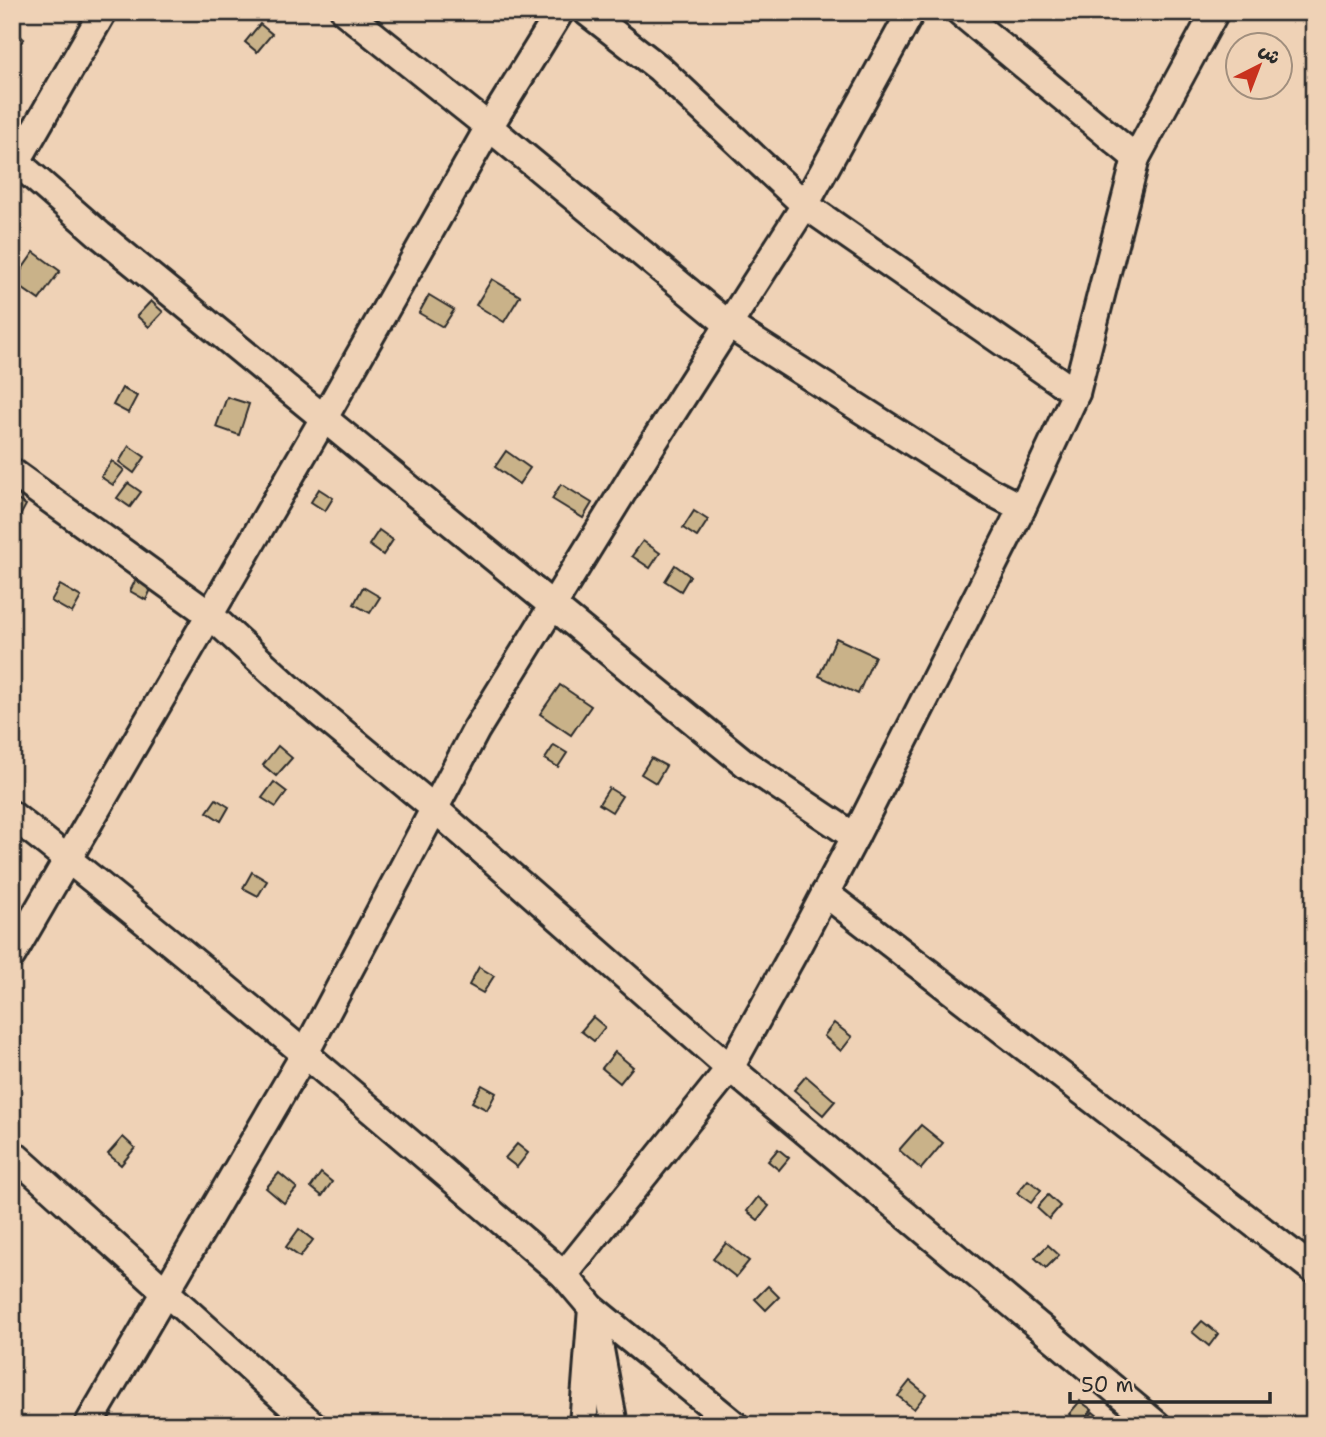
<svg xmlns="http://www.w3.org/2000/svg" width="1326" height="1437" font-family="'Shantell Sans','Playpen Sans Arabic',sans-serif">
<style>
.building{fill:#c9b289;stroke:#2b2b2b;stroke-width:2}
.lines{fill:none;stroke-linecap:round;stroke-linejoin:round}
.minor-casing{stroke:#2b2b2b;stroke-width:32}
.minor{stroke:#efd2b6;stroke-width:26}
</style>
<rect width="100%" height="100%" fill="#efd2b6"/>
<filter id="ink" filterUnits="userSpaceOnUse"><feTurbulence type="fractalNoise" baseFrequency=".0143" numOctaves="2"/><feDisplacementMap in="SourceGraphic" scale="14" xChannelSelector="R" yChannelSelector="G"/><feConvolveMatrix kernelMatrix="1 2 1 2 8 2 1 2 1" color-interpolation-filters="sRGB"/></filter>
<g filter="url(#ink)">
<g class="building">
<path d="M260 24 272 34 257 52 245 42Z"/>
<path d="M12 29 24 39 12 52Z"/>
<path d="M34 252 60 271 39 300 13 282Z"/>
<path d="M492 279 520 296 504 322 476 305Z"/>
<path d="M429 295 454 310 443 327 419 313Z"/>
<path d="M151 301 163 312 149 327 137 316Z"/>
<path d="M122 388 137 396 128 413 113 405Z"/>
<path d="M227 397 249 404 239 435 216 427Z"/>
<path d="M129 446 145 457 134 473 119 462Z"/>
<path d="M506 451 530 468 519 484 495 467Z"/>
<path d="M112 461 124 470 113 485 101 477Z"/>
<path d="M128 483 141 492 130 507 117 498Z"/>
<path d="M561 484 592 503 583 518 552 499Z"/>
<path d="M319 489 333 498 325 511 311 502Z"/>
<path d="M12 497 26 505 12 531Z"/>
<path d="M694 511 708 520 697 537 683 528Z"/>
<path d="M379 530 393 540 383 555 369 545Z"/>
<path d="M643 541 660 553 650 568 632 556Z"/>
<path d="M675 565 690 576 681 591 665 581Z"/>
<path d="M137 577 153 585 146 600 130 591Z"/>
<path d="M60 585 81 597 72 613 51 601Z"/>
<path d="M363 587 380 597 370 613 354 604Z"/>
<path d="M836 638 875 656 858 694 819 676Z"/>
<path d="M560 685 591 706 571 735 540 714Z"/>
<path d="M554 745 567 753 558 767 545 759Z"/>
<path d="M278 746 292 758 276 776 263 765Z"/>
<path d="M651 758 666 766 656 783 641 774Z"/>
<path d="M274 782 287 792 276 807 262 798Z"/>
<path d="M609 788 622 796 612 812 599 804Z"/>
<path d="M216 799 229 807 221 821 207 812Z"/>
<path d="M252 872 267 881 258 896 243 888Z"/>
<path d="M479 967 494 976 483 993 469 985Z"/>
<path d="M593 1017 605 1027 594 1041 581 1031Z"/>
<path d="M834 1023 852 1037 841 1051 824 1036Z"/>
<path d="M615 1052 633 1067 620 1083 602 1068Z"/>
<path d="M806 1076 835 1101 823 1115 794 1090Z"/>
<path d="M482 1085 496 1093 487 1110 472 1102Z"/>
<path d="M921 1125 943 1143 921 1169 899 1150Z"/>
<path d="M123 1137 135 1148 121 1165 108 1154Z"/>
<path d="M517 1144 528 1153 517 1167 505 1158Z"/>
<path d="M778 1149 789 1158 779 1170 768 1161Z"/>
<path d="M279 1173 297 1188 284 1203 266 1188Z"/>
<path d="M321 1173 332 1182 322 1196 311 1187Z"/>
<path d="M1028 1180 1041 1190 1031 1203 1017 1193Z"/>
<path d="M1048 1195 1060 1206 1049 1219 1037 1208Z"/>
<path d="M758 1197 769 1206 758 1220 747 1211Z"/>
<path d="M299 1229 313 1240 300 1257 286 1247Z"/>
<path d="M726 1243 749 1261 736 1277 713 1259Z"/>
<path d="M1048 1245 1059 1255 1046 1268 1035 1258Z"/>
<path d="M768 1286 779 1297 766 1310 755 1299Z"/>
<path d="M1202 1321 1218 1334 1209 1346 1192 1332Z"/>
<path d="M910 1381 926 1394 914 1409 898 1396Z"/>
<path d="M1080 1401 1092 1410 1080 1423 1069 1414Z"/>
<path d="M1093 1412 1106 1423 1104 1425 1083 1423Z"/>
</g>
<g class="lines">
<g class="minor-casing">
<g id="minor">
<path d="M345 12 489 127 729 325 989 491 1022 508"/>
<path d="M587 12 659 68 805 205 1076 393"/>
<path d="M960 12 1136 158"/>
<path d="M12 158 100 235 746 764 855 837"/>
<path d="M12 170 103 12"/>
<path d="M12 472 210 615 292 690 435 809 730 1068 1157 1425"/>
<path d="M12 815C200 963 383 1119 564 1275"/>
<path d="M825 893 1314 1270"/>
<path d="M12 955 324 418 489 127 560 12"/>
<path d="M12 1153 313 1425"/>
<path d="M592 1308 735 1425"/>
<path d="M599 1344 614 1425"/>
<path d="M88 1425 304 1055 476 730 648 451 805 205 911 12"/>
<path d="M583 1425 592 1308 564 1275 730 1068 798 945 855 837 1022 508 1076 393 1136 158 1215 12"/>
</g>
</g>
<use href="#minor" class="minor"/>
</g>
</g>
<rect width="1326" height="1437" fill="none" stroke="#efd2b6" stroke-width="42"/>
<rect x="21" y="21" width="1284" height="1395" fill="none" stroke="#2b2b2b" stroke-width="2.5" filter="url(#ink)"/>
<g transform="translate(1259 66) rotate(42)"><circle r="33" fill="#efd2b6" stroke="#a18f7e" stroke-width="2"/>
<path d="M0-5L12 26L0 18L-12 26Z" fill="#c8321e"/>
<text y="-10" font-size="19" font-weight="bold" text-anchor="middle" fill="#2b2b2b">ش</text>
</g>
<path d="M1070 1392v10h200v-10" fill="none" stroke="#2b2b2b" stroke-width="3.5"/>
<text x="1081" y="1392" font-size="21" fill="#2b2b2b" stroke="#efd2b6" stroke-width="5" paint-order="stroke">50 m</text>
</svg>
